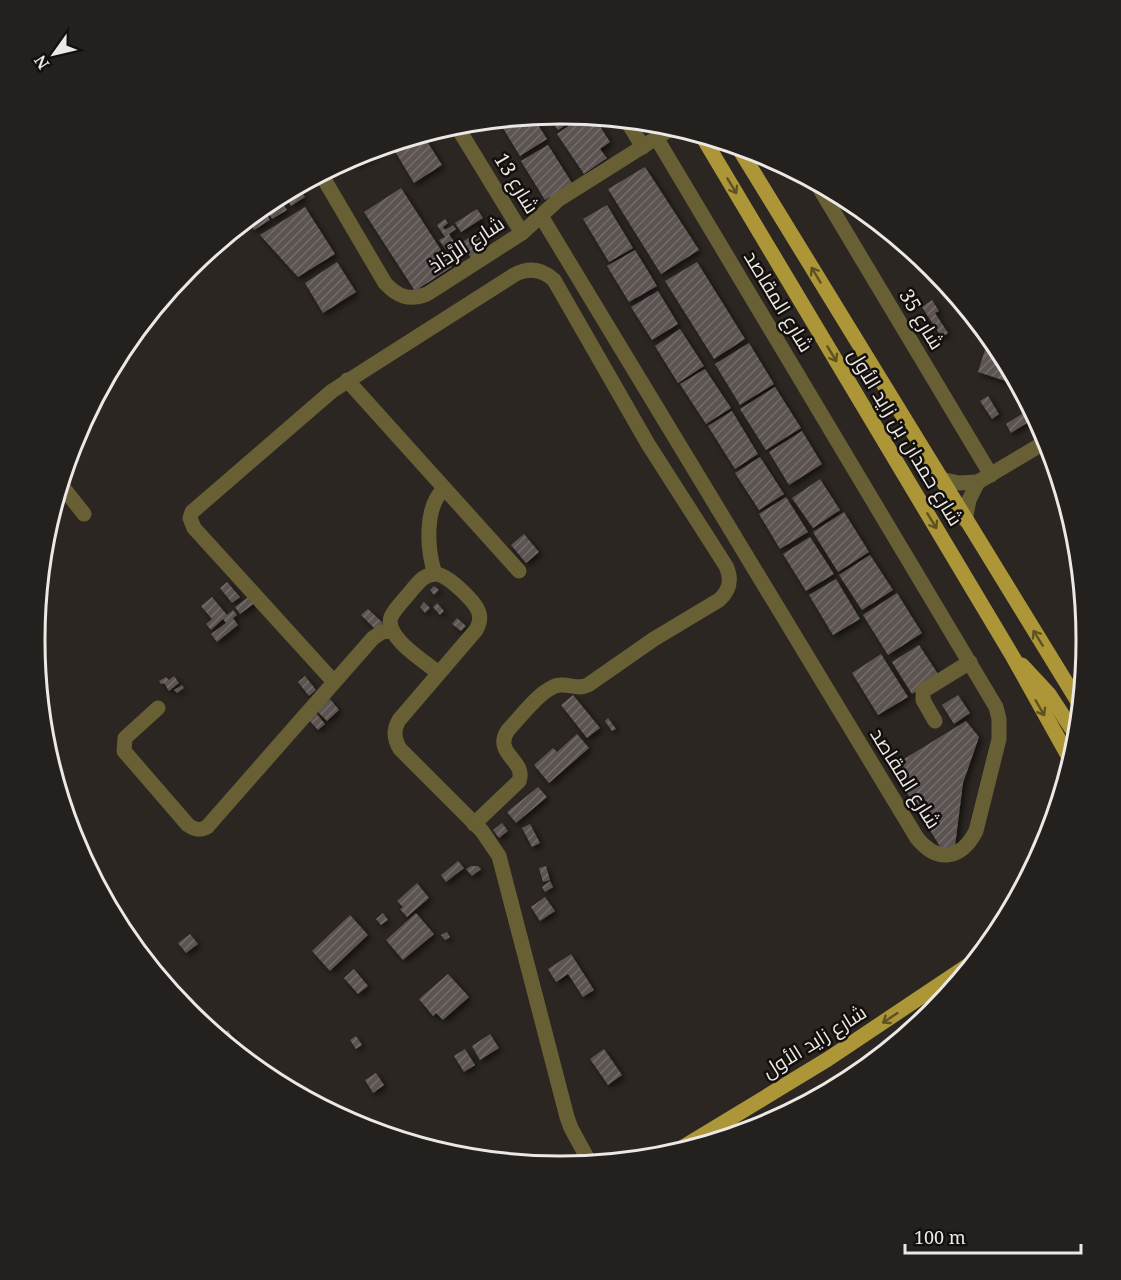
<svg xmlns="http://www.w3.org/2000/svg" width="1121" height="1280" font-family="'Noto Serif',Cairo,serif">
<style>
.building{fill:url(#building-hatch);filter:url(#shadow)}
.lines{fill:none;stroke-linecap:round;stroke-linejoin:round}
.minor{stroke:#695f35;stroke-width:15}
.major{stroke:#ac9637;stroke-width:15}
.oneway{stroke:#5f5222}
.labels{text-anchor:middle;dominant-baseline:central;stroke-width:5;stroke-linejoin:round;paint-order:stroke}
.street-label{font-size:20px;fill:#ece8e5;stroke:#120f0d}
.rim{fill:none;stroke:#ece8e5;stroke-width:3}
</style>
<defs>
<pattern id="building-hatch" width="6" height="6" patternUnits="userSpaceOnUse" patternTransform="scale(1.5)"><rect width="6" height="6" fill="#5c5352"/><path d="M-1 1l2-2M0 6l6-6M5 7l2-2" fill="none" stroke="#746c6b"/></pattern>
<filter id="shadow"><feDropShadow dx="3" dy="3" stdDeviation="3" flood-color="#0009"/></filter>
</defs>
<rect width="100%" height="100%" fill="#2b2621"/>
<g class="building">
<path d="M561 114 579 116 558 130 547 115Z"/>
<path d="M583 116 594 117 610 142 600 149 607 158 584 174 557 134Z"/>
<path d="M530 117H533L547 139 520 156 498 120Z"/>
<path d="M423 135 442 165 414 183 393 148 407 140Z"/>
<path d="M548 145 572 183 545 200 521 161Z"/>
<path d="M380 148 382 150 355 166 351 159Z"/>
<path d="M645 167 699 250 661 274 608 189Z"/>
<path d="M298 187 305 197 291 206 284 194Z"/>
<path d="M401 188 452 267 415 291 364 212Z"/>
<path d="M279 197 287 210 272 219 265 206Z"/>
<path d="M607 205 633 248 609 262 583 219Z"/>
<path d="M263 207 270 220 254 230 248 220Z"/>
<path d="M305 207 335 254 298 277 260 235Z"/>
<path d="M477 209 483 218 461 232 455 223Z"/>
<path d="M445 219 448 223 443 227 445 230 453 225 456 229 449 234 458 248 449 254 439 240 445 237 437 225Z"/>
<path d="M479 231 489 246 471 258 461 243Z"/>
<path d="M635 250 657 286 629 302 607 266Z"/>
<path d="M337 262 356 292 323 313 305 283Z"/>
<path d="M697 262 745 339 714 359 665 281Z"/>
<path d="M658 291 678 324 652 340 631 307Z"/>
<path d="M932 300 939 311 935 313 948 333 942 338 922 307Z"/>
<path d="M680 329 704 366 678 383 655 346Z"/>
<path d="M989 337 998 348 1018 385 978 372Z"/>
<path d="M749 343 774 384 740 405 715 364Z"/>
<path d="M705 369 731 408 706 424 680 384Z"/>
<path d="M775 387 801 428 766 450 740 409Z"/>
<path d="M988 396 999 414 992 419 980 401Z"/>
<path d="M732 411 758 454 735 469 708 426Z"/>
<path d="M1025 412 1030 421 1011 433 1006 424Z"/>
<path d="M802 431 822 464 789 485 769 452Z"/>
<path d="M760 457 784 494 759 510 735 473Z"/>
<path d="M820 479 840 510 813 528 792 498Z"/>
<path d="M786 497 808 532 780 549 759 514Z"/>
<path d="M844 512 869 552 838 572 813 532Z"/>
<path d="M524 534 539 552 526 563 511 545Z"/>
<path d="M810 537 834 574 806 591 783 554Z"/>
<path d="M870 555 893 590 862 610 839 575Z"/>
<path d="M836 579 860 619 833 635 809 595Z"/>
<path d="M227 582 240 597 232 603 220 588Z"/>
<path d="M434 586 439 590 434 595 430 590Z"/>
<path d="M897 593 922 633 888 655 863 615Z"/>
<path d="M251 595 256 602 240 614 235 607Z"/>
<path d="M212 597 227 615 233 610 237 615 233 618 238 625 217 642 211 634 226 623 223 619 211 630 206 624 212 619 201 606Z"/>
<path d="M424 602 430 608 425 613 420 607Z"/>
<path d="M437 603 444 611 440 615 433 607Z"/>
<path d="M368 609 383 623 376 630 361 615Z"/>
<path d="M457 618 466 626 461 631 452 624Z"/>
<path d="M919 645 940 677 912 694 892 662Z"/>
<path d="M881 654 908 697 878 715 852 673Z"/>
<path d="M174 676 179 683 169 691 164 683 161 684 159 681 166 677 169 680Z"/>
<path d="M305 676 316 690 309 696 298 682Z"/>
<path d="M182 685 184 688 177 693 174 690Z"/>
<path d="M573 695 600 728 587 738 561 705Z"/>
<path d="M958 695 970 713 954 724 942 705Z"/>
<path d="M330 699 339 710 327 721 317 711Z"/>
<path d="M316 713 325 724 318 730 309 720Z"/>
<path d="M608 718 616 729 612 731 605 721Z"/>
<path d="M966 721 979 737 963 783 955 846 944 853 891 767Z"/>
<path d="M577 734 589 748 549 783 534 765 553 748 557 752Z"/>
<path d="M538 787 547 797 516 823 507 812Z"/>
<path d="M502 823 508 831 499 838 493 830Z"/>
<path d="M530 824 540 843 532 847 522 828Z"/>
<path d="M458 861 464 868 446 882 441 875Z"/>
<path d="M471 866H478L481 869 472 876 466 869Z"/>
<path d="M546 866 550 880 543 882 539 868Z"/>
<path d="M550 881 553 887 545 892 542 887Z"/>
<path d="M417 883 429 898 407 917 400 909 403 907 397 901Z"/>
<path d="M545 897 555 911 540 921 531 907Z"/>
<path d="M383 913 388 920 381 925 376 919Z"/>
<path d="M416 913 434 934 403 960 386 940Z"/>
<path d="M350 915 368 935 330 971 312 951Z"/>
<path d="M447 932 450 937 445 940 441 935Z"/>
<path d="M190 934 198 944 186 953 178 943Z"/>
<path d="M571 954 594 990 583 997 568 974 556 982 548 969Z"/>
<path d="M354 969 368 986 358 994 344 978Z"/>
<path d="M448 974 469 997 443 1020 436 1013 433 1016 419 999Z"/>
<path d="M228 1030 243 1054 241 1055 218 1036Z"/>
<path d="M490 1034 499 1048 480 1060 472 1046Z"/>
<path d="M356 1036 362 1045 356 1049 350 1040Z"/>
<path d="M465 1049 475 1065 464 1072 454 1056Z"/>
<path d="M604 1049 622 1075 608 1085 590 1059Z"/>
<path d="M376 1073 384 1085 373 1093 365 1080Z"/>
</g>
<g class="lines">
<g class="minor">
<path d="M627 121 643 147"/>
<path d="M456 125 522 233"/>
<path d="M321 174 385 283C398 297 409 301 427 294L522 233 558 200 669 130 679 129"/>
<path d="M817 184 991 475"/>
<path d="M541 216 917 838C937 863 961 860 976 831L999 739V719L996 707 657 139"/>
<path d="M347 380 519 571"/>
<path d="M940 479 959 483 978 482"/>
<path d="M61 485 84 514"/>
<path d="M965 520 969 500 978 482 1047 441"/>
<path d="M435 574C427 550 424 507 444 489"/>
<path d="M439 673C425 662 384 637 391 617 395 608 405 599 411 591 418 583 424 574 436 574 448 575 476 602 479 613 481 620 479 625 476 630L399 720C393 730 394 739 400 749L482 831 499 856 567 1117 571 1128 590 1163"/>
<path d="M334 682 194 528 190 518 192 512 332 391 514 275C529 267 542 269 554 280L648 444 726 566C732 579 730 590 719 600L654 639 588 685C577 690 571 684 560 685 543 686 520 718 508 730 492 754 527 760 519 781L474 824"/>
<path d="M158 708 125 738 124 751 188 825C195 830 200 831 207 827L373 638 382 632 391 631"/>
<path d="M935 721 923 700V691L970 662"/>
</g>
<g class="major">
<path d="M702 136 1013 657 1071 761"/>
<path d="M738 147 1080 705"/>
<path d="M1022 665 1049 694 1077 737"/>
<path d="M675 1152 828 1059 973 962"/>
</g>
</g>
<defs><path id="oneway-shaft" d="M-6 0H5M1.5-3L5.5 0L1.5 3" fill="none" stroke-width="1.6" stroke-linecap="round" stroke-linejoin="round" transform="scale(1.5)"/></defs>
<g class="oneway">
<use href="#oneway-shaft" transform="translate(732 186) rotate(59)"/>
<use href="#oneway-shaft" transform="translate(816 275) rotate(-121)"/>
<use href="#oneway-shaft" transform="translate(832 354) rotate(59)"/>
<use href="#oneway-shaft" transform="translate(932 521) rotate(59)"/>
<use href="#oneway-shaft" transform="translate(1038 638) rotate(-122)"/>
<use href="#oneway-shaft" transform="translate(1040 708) rotate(60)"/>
<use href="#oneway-shaft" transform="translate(890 1018) rotate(146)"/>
</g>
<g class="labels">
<g class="street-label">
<text transform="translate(517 183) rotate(59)">شارع 13</text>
<text transform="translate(466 244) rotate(-33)">شارع الرَّذاذ</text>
<text transform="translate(779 301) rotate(59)">شارع المقاصد</text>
<text transform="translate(922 319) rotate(59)">شارع 35</text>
<text transform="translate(906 437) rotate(59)">شارع حمدان بن زايد الأول</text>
<text transform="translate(906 778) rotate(58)">شارع المقاصد</text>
<text transform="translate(814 1041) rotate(-32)">شارع زايد الأول</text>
</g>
</g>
<path d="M0 0H1121V1280H0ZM560 124H561A515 515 0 0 1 1076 639V641A515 515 0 0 1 561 1156H560A515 515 0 0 1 45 641V639A515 515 0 0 1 560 124Z" fill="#23201e" fill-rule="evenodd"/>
<path class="rim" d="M560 124H561A515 515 0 0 1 1076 639V641A515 515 0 0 1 561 1156H560A515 515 0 0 1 45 641V639A515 515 0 0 1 560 124Z"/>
<g transform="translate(54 54) rotate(236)" stroke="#120f0d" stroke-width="4.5" paint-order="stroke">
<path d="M0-4.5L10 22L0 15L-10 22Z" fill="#ece8e5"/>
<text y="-9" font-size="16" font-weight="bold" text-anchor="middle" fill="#ece8e5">N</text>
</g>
<path d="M905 1244v9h176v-9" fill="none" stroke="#ece8e5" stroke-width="3"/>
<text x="914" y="1244" font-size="18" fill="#ece8e5" stroke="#120f0d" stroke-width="4.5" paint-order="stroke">100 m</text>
</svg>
